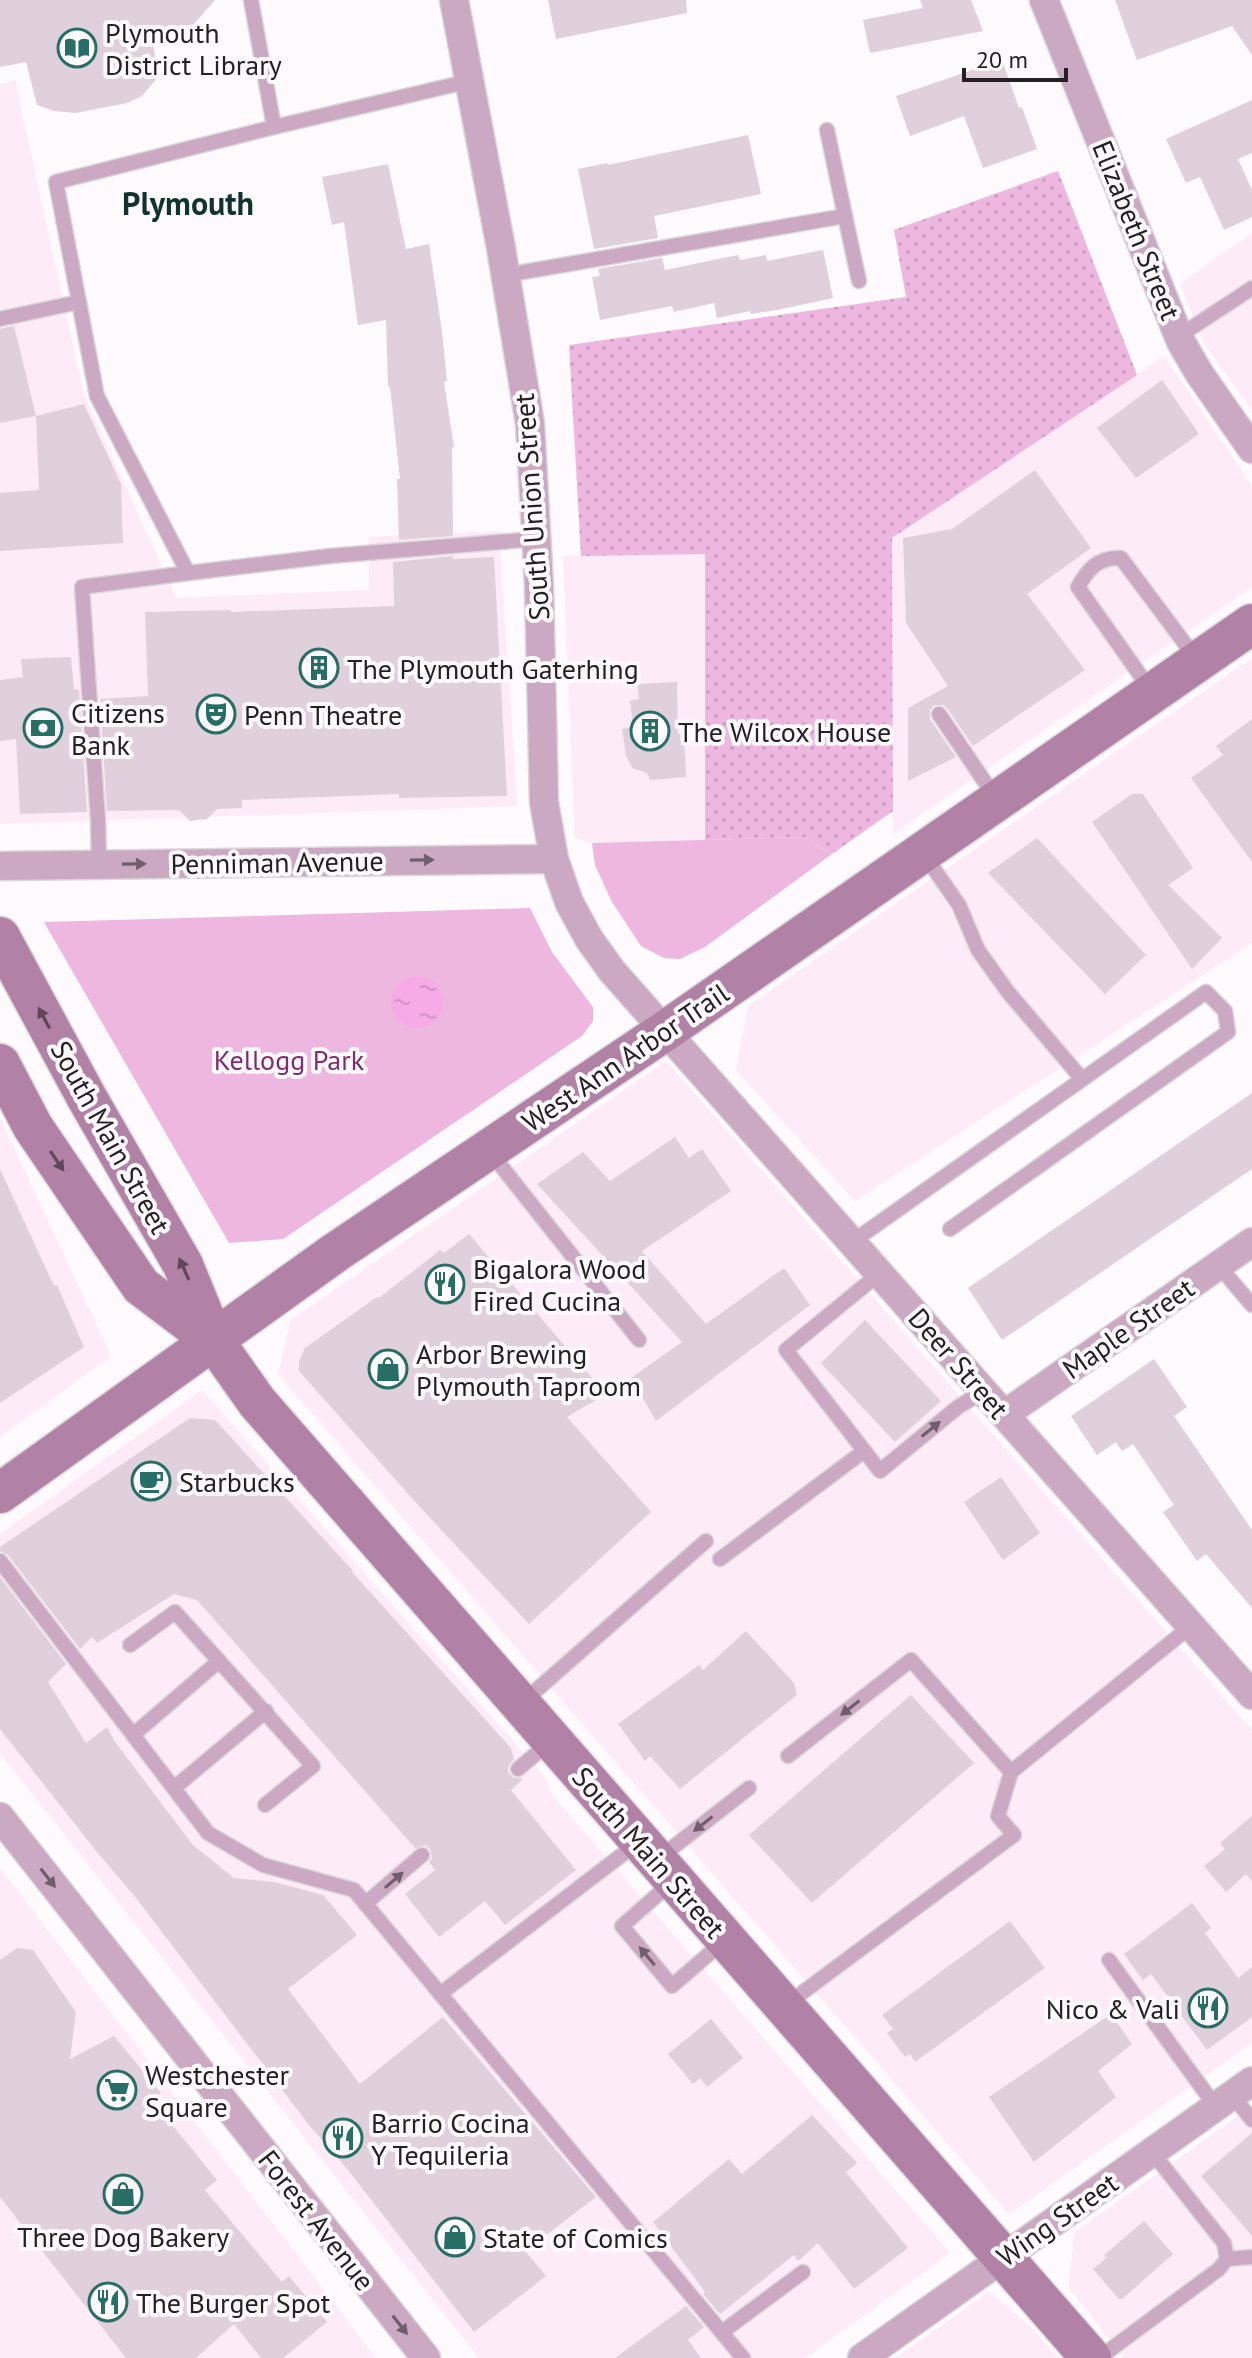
<svg xmlns="http://www.w3.org/2000/svg" width="1252" height="2358" font-family="'PT Sans',sans-serif">
<style>
.built{fill:#fdebf8}
.grass{fill:url(#grass-dots)}
.park{fill:#edb7e0}
.water{fill:url(#water-ripples)}
.building{fill:#e0d0db}
.lines{fill:none;stroke-linecap:round;stroke-linejoin:round}
.lane-casing{stroke:#dbd7da;stroke-width:17}
.street-casing{stroke:#dbd7da;stroke-width:31}
.secondary-casing{stroke:#dbd7da;stroke-width:43}
.lane{stroke:#cba9c3;stroke-width:14}
.street{stroke:#cba9c3;stroke-width:28}
.secondary{stroke:#b281a6;stroke-width:40}
.oneway{fill:#705e6c}
.oneway2{fill:#5e4758}
.labels{text-anchor:middle;dominant-baseline:central;stroke-width:8;stroke-linejoin:round;paint-order:stroke}
.poi-label{font-size:28px;fill:#262024;stroke:#fefafd;text-anchor:start}
.street-label{font-size:28px;fill:#262024;stroke:#fefafd}
.park-label{font-size:28px;fill:#822b73;stroke:#fefafd}
.quarter-label{font-size:32px;font-weight:bold;fill:#11332f;stroke:#fefafd}
</style>
<defs>
<pattern id="grass-dots" width="8" height="8" patternUnits="userSpaceOnUse" patternTransform="scale(2)"><rect width="8" height="8" fill="#edb7e0"/><path d="M2 2h.1M6 6h.1" fill="none" stroke="#cb9dc0" stroke-width="1.8" stroke-linecap="round"/></pattern>
<pattern id="water-ripples" width="26" height="14" patternUnits="userSpaceOnUse" patternTransform="scale(2)"><rect width="26" height="14" fill="#f7abe6"/><path d="M2 4q2-2 4 0t4 0M15 11q2-2 4 0t4 0" fill="none" stroke="#d493c5"/></pattern>
</defs>
<rect width="100%" height="100%" fill="#fefafd"/>
<g class="built">
<path d="M15 80 83 392 176 598 369 590V537L499 531 517 806 0 824V84Z"/>
<path d="M1252 233V410L1204 343 1180 284Z"/>
<path d="M1164 356 1252 486V587L893 834 892 538Z"/>
<path d="M705 554V840L592 843 575 838 563 556Z"/>
<path d="M1252 658V943L855 1201 736 1070 748 1006Z"/>
<path d="M666 1061 1252 1730V2043L1009 2214 278 1374 291 1320Z"/>
<path d="M0 1118 111 1356 0 1437Z"/>
<path d="M202 1390 543 1775 553 1796 950 2253 805 2358H479L0 1753V1534Z"/>
<path d="M0 1868 376 2358H0Z"/>
<path d="M1252 2106V2358H1124L1069 2287 1074 2233Z"/>
<path d="M989 2292 1032 2328 1058 2358H895Z"/>
</g>
<path class="grass" d="M1058 171 1137 375 892 538 893 811 832 854 804 837 705 840V554L581 556 569 345 906 297 894 230Z"/>
<g class="park">
<path d="M804 837 832 854 705 947 680 959 664 958 641 946 612 902 595 865 592 843Z"/>
<path d="M530 908 552 952 593 1007V1021L582 1036 283 1239 229 1243 44 922Z"/>
</g>
<circle class="water" cx="417" cy="1002" r="26"/>
<g class="building">
<path d="M0 0H215L194 24 152 35 158 77 142 96 127 103 76 113 54 111 37 105 26 62 0 67Z"/>
<path d="M548 0H686L687 13 556 39Z"/>
<path d="M920 0H971L983 31 870 53 863 20 923 8Z"/>
<path d="M1115 0H1252V55L1232 26 1137 60Z"/>
<path d="M1002 60 1019 108 1022 107 1037 149 983 168 964 116 910 136 896 96Z"/>
<path d="M1252 100V153L1238 159 1252 190V217L1224 230 1200 177 1186 183 1166 139Z"/>
<path d="M748 135 761 194 654 216 658 238 594 249 578 169 607 163 608 165Z"/>
<path d="M388 164 406 249 429 244 442 332 447 381 444 382 454 447H452L453 536 399 540 397 479H400L390 387H388L386 320 358 325 344 222 332 225 322 177Z"/>
<path d="M823 250 833 298 777 310 751 314 750 311 717 318 714 303 674 312 672 306 600 320 592 277 600 276 598 269 662 258 665 270 738 255 740 260 766 255 767 261Z"/>
<path d="M14 326 36 416 0 423V329Z"/>
<path d="M1162 380 1199 434 1136 478 1097 428Z"/>
<path d="M84 404 121 484 123 543 0 551V493L39 490 36 416Z"/>
<path d="M1035 470 1091 548 1027 594 1085 670 973 746 947 708 943 705H934L930 710V719L956 757 908 781V708L948 686 906 623 903 538 952 529Z"/>
<path d="M453 556V559L494 557 507 796 399 798V794L242 800V808L217 809 207 819 190 821 179 810 107 811 100 699 148 696 145 612 231 610V612L394 606 393 562Z"/>
<path d="M71 657 74 689 79 690 87 812 20 814 16 739 0 741V680L23 677 21 659Z"/>
<path d="M677 682 678 734H684L686 777 650 780 647 773 632 768 626 755 622 729 633 727 630 701 639 699 637 684Z"/>
<path d="M1252 719V862L1191 778 1223 755 1216 746Z"/>
<path d="M1132 794H1143L1193 868 1168 885 1222 938 1192 969 1092 822Z"/>
<path d="M1037 838 1146 955 1105 994 988 873Z"/>
<path d="M1252 1093V1169L1002 1340 968 1288Z"/>
<path d="M675 1137 689 1158 702 1149 731 1191 642 1251 706 1324 784 1268 810 1305 656 1421 631 1378 682 1342 537 1184 583 1152 610 1181Z"/>
<path d="M0 1169 54 1286 57 1285 84 1347 0 1403Z"/>
<path d="M469 1234 606 1394 567 1417 651 1512 529 1624 418 1505 299 1371V1361L305 1348 377 1297 379 1298 440 1250 444 1253Z"/>
<path d="M865 1320 941 1401 895 1442 821 1363Z"/>
<path d="M1154 1359 1187 1407 1174 1416 1252 1530V1608L1206 1554 1197 1561 1163 1512 1174 1505 1133 1444 1122 1451 1116 1442 1097 1455 1071 1416Z"/>
<path d="M190 1418 215 1420 353 1571 352 1572 511 1748 514 1759 509 1765 508 1772 514 1778H521L522 1780 511 1790 576 1870 505 1925 485 1901 439 1937 405 1894 435 1870 429 1862 432 1858 430 1849 425 1845 415 1848 197 1600 174 1594 97 1643 92 1637 80 1649 8 1555 0 1551V1547Z"/>
<path d="M1001 1477 1040 1533 1003 1560 964 1502Z"/>
<path d="M0 1577 66 1664 48 1682 86 1743 107 1727 115 1742 193 1845 234 1878 274 1882 323 1895 357 1935 288 1989 360 2084 443 2017 596 2197 525 2251 546 2276 474 2332 348 2170 309 2125 136 1898 97 1852 0 1729Z"/>
<path d="M746 1631 794 1683 797 1695 680 1789 650 1756 645 1761 618 1724 699 1665 703 1670Z"/>
<path d="M911 1695 974 1763 812 1903 749 1835Z"/>
<path d="M1252 1816V1881L1246 1874 1226 1892 1204 1866 1225 1849 1220 1843Z"/>
<path d="M1192 1903 1211 1928 1205 1933 1238 1978 1252 1967V2017L1207 2050 1151 1974 1143 1980 1124 1954Z"/>
<path d="M1010 1921 1045 1968 915 2062 910 2054 905 2057 887 2033 893 2029 882 2015Z"/>
<path d="M17 1948 33 1950 76 2012 70 2059 114 2036 161 2093 152 2100 217 2180 205 2190 282 2282 289 2276 327 2322 283 2358H261L234 2324 196 2358H126L0 2197V1960Z"/>
<path d="M1111 2014 1132 2044 1098 2071 1116 2097 1034 2162 989 2097Z"/>
<path d="M711 2019 743 2058 707 2087 700 2078 693 2084 668 2054Z"/>
<path d="M812 2115 857 2163 846 2172 908 2248 854 2289 818 2243 798 2261 794 2255 720 2314 703 2294 705 2292 653 2222 729 2159 742 2174Z"/>
<path d="M1252 2133V2236L1201 2176Z"/>
<path d="M1144 2221 1173 2254 1122 2299H1119L1093 2269 1106 2258 1104 2255Z"/>
<path d="M686 2306 704 2327 688 2340 701 2358H615Z"/>
</g>
<g class="lines">
<g class="lane-casing">
<g id="lane">
<path d="M251 0 274 127"/>
<path d="M470 81 274 127 56 182 97 396 188 573 330 556 536 539"/>
<path d="M845 216 859 281"/>
<path d="M506 275 845 216 827 130"/>
<path d="M0 319 79 302"/>
<path d="M1179 336 1252 288"/>
<path d="M1150 689 1078 587C1088 569 1098 557 1121 558L1198 661"/>
<path d="M939 714 995 797"/>
<path d="M925 856 959 905 978 950 1008 992 1082 1079"/>
<path d="M99 864 98 820 82 587 188 573"/>
<path d="M490 1152 639 1340"/>
<path d="M852 1242 1206 992 1225 1011 1228 1032 950 1229"/>
<path d="M1218 1265 1252 1305"/>
<path d="M880 1273 786 1350 880 1471 958 1407 984 1391"/>
<path d="M720 1559 864 1451"/>
<path d="M0 1561 208 1833 263 1865 354 1890 743 2358"/>
<path d="M130 1645 175 1612 219 1661"/>
<path d="M524 1701 706 1541"/>
<path d="M133 1735 219 1661 313 1766 265 1805"/>
<path d="M788 1756 911 1660 1011 1772"/>
<path d="M518 1769 551 1741"/>
<path d="M174 1788 266 1711"/>
<path d="M658 1859 749 1788"/>
<path d="M671 1883 622 1926 672 1986 725 1940"/>
<path d="M365 1904 422 1855"/>
<path d="M1109 1960 1216 2107"/>
<path d="M440 1994 640 1841"/>
<path d="M787 2004 1014 1835 998 1816 1011 1772 1191 1626"/>
<path d="M1232 2095 1252 2120"/>
<path d="M1227 2259 1252 2257"/>
<path d="M722 2332 803 2272"/>
<path d="M1099 2358 1219 2269 1227 2259 1224 2243 1152 2152"/>
</g>
</g>
<g class="street-casing">
<g id="street">
<path d="M454 0 501 248 530 424 539 586 544 802 554 859 569 902 589 939 612 971 1252 1695"/>
<path d="M1044 0 1181 342 1199 373 1252 449"/>
<path d="M0 866 554 859"/>
<path d="M1005 1414 1252 1242"/>
<path d="M0 1817 426 2358"/>
<path d="M862 2358 1252 2081"/>
</g>
</g>
<g class="secondary-casing">
<g id="secondary">
<path d="M0 937 87 1098 183 1265 214 1341 257 1402 1091 2358"/>
<path d="M0 1064 33 1127 141 1286 214 1341"/>
<path d="M0 1493 336 1252 665 1031 1252 624"/>
</g>
</g>
<use href="#lane" class="lane"/>
<use href="#street" class="street"/>
<use href="#secondary" class="secondary"/>
</g>
<defs><path id="oneway-solid" d="M-6-.8H1V-3.2L6.5 0L1 3.2V.8H-6Z" transform="scale(2)"/></defs>
<g class="oneway">
<use href="#oneway-solid" transform="translate(422 860) rotate(-1)"/>
<use href="#oneway-solid" transform="translate(134 864) rotate(-1)"/>
<use href="#oneway-solid" transform="translate(931 1429) rotate(-39)"/>
<use href="#oneway-solid" transform="translate(850 1708) rotate(142)"/>
<use href="#oneway-solid" transform="translate(703 1824) rotate(142)"/>
<use href="#oneway-solid" transform="translate(48 1878) rotate(52)"/>
<use href="#oneway-solid" transform="translate(394 1880) rotate(-41)"/>
<use href="#oneway-solid" transform="translate(647 1956) rotate(-130)"/>
<use href="#oneway-solid" transform="translate(400 2325) rotate(52)"/>
</g>
<g class="oneway2">
<use href="#oneway-solid" transform="translate(44 1018) rotate(-118)"/>
<use href="#oneway-solid" transform="translate(57 1161) rotate(56)"/>
<use href="#oneway-solid" transform="translate(184 1269) rotate(-114)"/>
</g>
<defs>
<g id="library-ring" transform="scale(2)"><circle r="9.5" fill="#fefafd" stroke="#266e66" stroke-width="1.5"/><path d="M-6-4Q-3-5.5-.7-3.5V5Q-3 3-6 4ZM6-4Q3-5.5 .7-3.5V5Q3 3 6 4Z" fill="#266e66"/></g>
<g id="building-ring" transform="scale(2)"><circle r="9.5" fill="#fefafd" stroke="#266e66" stroke-width="1.5"/><path d="M-4-6H4V6H1V3H-1V6H-4ZM-2.5-4.3h1.7v1.8h-1.7ZM.8-4.3h1.7v1.8H.8ZM-2.5-1h1.7V.8h-1.7ZM.8-1h1.7V.8H.8Z" fill="#266e66"/></g>
<g id="theatre-ring" transform="scale(2)"><circle r="9.5" fill="#fefafd" stroke="#266e66" stroke-width="1.5"/><path d="M-5-5.5Q0-4 5-5.5V0Q5 5 0 6Q-5 5-5 0ZM-3.3-2.5H-1v1.5H-3.3ZM1-2.5H3.3v1.5H1ZM-2.8 1Q0 5.5 2.8 1Z" fill="#266e66"/></g>
<g id="bank-ring" transform="scale(2)"><circle r="9.5" fill="#fefafd" stroke="#266e66" stroke-width="1.5"/><path d="M-6-4H6V4H-6ZM0-2.3a2.3 2.3 0 1 0 0 4.6a2.3 2.3 0 1 0 0-4.6Z" fill="#266e66"/></g>
<g id="restaurant-ring" transform="scale(2)"><circle r="9.5" fill="#fefafd" stroke="#266e66" stroke-width="1.5"/><path d="M-5-6h1v4h1v-4h1v4h1v-4h1v5L-1.5 .5V6h-2V.5L-5-1ZM5-6V6H3V1.5H1.5Q1.5-4 5-6Z" fill="#266e66"/></g>
<g id="shop-ring" transform="scale(2)"><circle r="9.5" fill="#fefafd" stroke="#266e66" stroke-width="1.5"/><path d="M-5-2.5h2.3a2.7 3.5 0 0 1 5.4 0H5L5.5 6h-11ZM-1.5-2.5h3a1.5 2.3 0 0 0-3 0Z" fill="#266e66"/></g>
<g id="cafe-ring" transform="scale(2)"><circle r="9.5" fill="#fefafd" stroke="#266e66" stroke-width="1.5"/><path d="M-5.5-4.5H6V0H3Q3 3.5 0 3.5H-2.5Q-5.5 3.5-5.5 0ZM3-3.2v2h1.7v-2ZM-6 4.5H4V6H-6Z" fill="#266e66"/></g>
<g id="supermarket-ring" transform="scale(2)"><circle r="9.5" fill="#fefafd" stroke="#266e66" stroke-width="1.5"/><path d="M-6-5.5h2.5l.6 2H6L4.5 2H-2.5L-4.4-4H-6ZM-1.5 3.2a1.3 1.3 0 1 0 .1 0ZM3 3.2a1.3 1.3 0 1 0 .1 0Z" fill="#266e66"/></g>
</defs>
<g fill-rule="evenodd">
<use href="#library-ring" x="77" y="48"/>
<use href="#building-ring" x="319" y="668"/>
<use href="#theatre-ring" x="216" y="714"/>
<use href="#bank-ring" x="43" y="728"/>
<use href="#building-ring" x="650" y="731"/>
<use href="#restaurant-ring" x="445" y="1284"/>
<use href="#shop-ring" x="388" y="1369"/>
<use href="#cafe-ring" x="151" y="1481"/>
<use href="#restaurant-ring" x="1208" y="2008"/>
<use href="#supermarket-ring" x="117" y="2090"/>
<use href="#restaurant-ring" x="343" y="2138"/>
<use href="#shop-ring" x="123" y="2194"/>
<use href="#shop-ring" x="455" y="2237"/>
<use href="#restaurant-ring" x="108" y="2302"/>
</g>
<g class="labels">
<g class="poi-label">
<text x="105" y="32">Plymouth<tspan x="105" dy="32">District Library</tspan></text>
<text x="347" y="668">The Plymouth Gaterhing</text>
<text x="71" y="712">Citizens<tspan x="71" dy="32">Bank</tspan></text>
<text x="244" y="714">Penn Theatre</text>
<text x="678" y="731">The Wilcox House</text>
<text x="473" y="1268">Bigalora Wood<tspan x="473" dy="32">Fired Cucina</tspan></text>
<text x="416" y="1353">Arbor Brewing<tspan x="416" dy="32">Plymouth Taproom</tspan></text>
<text x="179" y="1481">Starbucks</text>
<text x="1180" y="2008" text-anchor="end">Nico &amp; Vali</text>
<text x="145" y="2074">Westchester<tspan x="145" dy="32">Square</tspan></text>
<text x="371" y="2122">Barrio Cocina<tspan x="371" dy="32">Y Tequileria</tspan></text>
<text x="123" y="2236" text-anchor="middle">Three Dog Bakery</text>
<text x="483" y="2237">State of Comics</text>
<text x="136" y="2302">The Burger Spot</text>
</g>
<g class="street-label">
<text transform="translate(1137 230) rotate(68)">Elizabeth Street</text>
<text transform="translate(531 507) rotate(-94)">South Union Street</text>
<text transform="translate(277 862) rotate(-1)">Penniman Avenue</text>
<text transform="translate(625 1057) rotate(-34)">West Ann Arbor Trail</text>
<text transform="translate(111 1137) rotate(61)">South Main Street</text>
<text transform="translate(1128 1328) rotate(-35)">Maple Street</text>
<text transform="translate(959 1363) rotate(49)">Deer Street</text>
<text transform="translate(649 1852) rotate(49)">South Main Street</text>
<text transform="translate(1057 2219) rotate(-35)">Wing Street</text>
<text transform="translate(317 2220) rotate(52)">Forest Avenue</text>
</g>
<g class="park-label">
<text x="289" y="1059">Kellogg Park</text>
</g>
<g class="quarter-label">
<text x="188" y="203">Plymouth</text>
</g>
</g>
<path d="M964 68v12h102v-12" fill="none" stroke="#262024" stroke-width="4"/>
<text x="976" y="68" font-size="24" fill="#262024" stroke="#fefafd" stroke-width="6" paint-order="stroke">20 m</text>
</svg>
